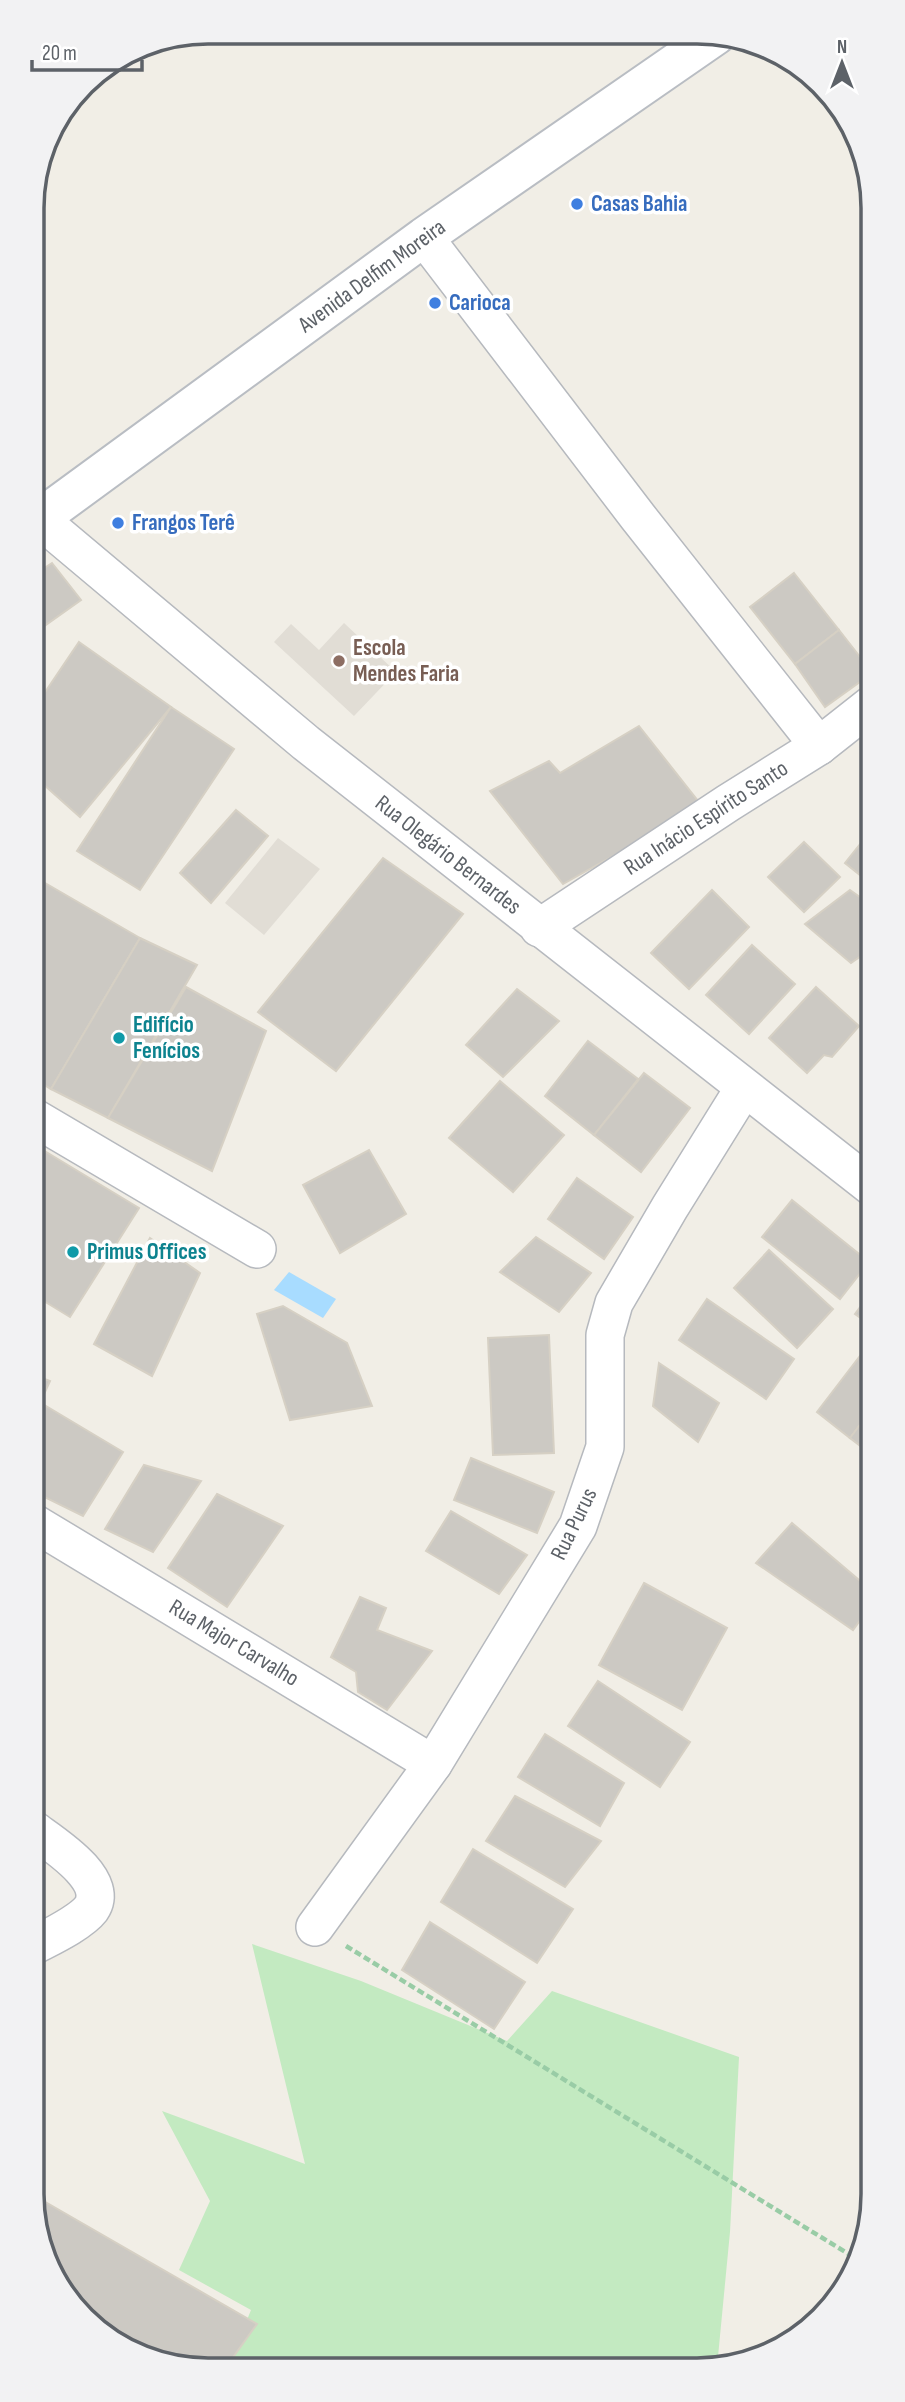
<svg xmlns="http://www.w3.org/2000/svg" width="905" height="2402" font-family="'Sofia Sans Condensed',sans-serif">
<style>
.education{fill:#e1ddd5}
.green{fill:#c3eac1}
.water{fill:#a8dcff}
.building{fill:#ccc9c3;stroke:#d6d0c4;stroke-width:2}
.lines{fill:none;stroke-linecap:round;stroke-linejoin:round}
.minor-casing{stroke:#b6b9be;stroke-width:40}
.secondary-casing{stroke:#b9bdc3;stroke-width:42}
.path{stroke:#99cca6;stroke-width:4.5;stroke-dasharray:7 3.5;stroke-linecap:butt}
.minor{stroke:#fff;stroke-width:37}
.secondary{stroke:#fff;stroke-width:38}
.shop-dot{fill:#3f7fe0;stroke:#fff;stroke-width:2.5}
.education-dot{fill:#8d6e63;stroke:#fff;stroke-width:2.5}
.culture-dot{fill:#0f9aa8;stroke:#fff;stroke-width:2.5}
.labels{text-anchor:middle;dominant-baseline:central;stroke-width:7;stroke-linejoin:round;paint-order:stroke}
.shop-label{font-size:23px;font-weight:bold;fill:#366cbe;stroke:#fff;text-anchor:start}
.street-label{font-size:23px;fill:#5d6268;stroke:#fff}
.education-label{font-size:23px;font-weight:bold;fill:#785e54;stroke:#fff;text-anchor:start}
.culture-label{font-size:23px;font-weight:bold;fill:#0d838f;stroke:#fff;text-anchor:start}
.rim{fill:none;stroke:#5d6268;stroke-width:3.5}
</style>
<rect width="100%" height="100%" fill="#f1eee6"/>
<g class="education">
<path d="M344 623 396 672 354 716 274 642 291 624 319 650Z"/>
<path d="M278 838 320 869 264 935 225 903Z"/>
</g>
<path class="green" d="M252 1944 361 1981 507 2041 552 1991 739 2057 730 2232 717 2367H228L251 2310 179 2270 210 2201 162 2111 305 2164Z"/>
<path class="water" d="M289 1272 336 1299 323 1318 274 1290Z"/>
<g class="building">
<path d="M52 563 81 600 33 634 32 576Z"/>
<path d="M794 573 839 630 795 664 750 607Z"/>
<path d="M839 630 871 671V674L825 707 795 664Z"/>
<path d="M79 642 171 707 80 817 33 775V710Z"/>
<path d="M171 707 234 749 140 890 77 851Z"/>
<path d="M639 726 702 806 563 884 490 791 549 761 560 773Z"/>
<path d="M236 810 268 836 211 903 180 873Z"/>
<path d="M865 838 871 844V884L845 863Z"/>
<path d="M804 842 840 877 804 912 768 877Z"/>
<path d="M383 858 463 914 336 1071 258 1012Z"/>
<path d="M33 876 140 938 51 1089 33 1078Z"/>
<path d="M712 890 749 927 689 989 651 953Z"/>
<path d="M850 890 871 905V949L851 963 805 924Z"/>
<path d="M140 938 197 965 108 1118 51 1089Z"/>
<path d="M752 945 795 984 749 1034 706 995Z"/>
<path d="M186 987 266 1031 212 1171 108 1118Z"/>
<path d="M816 987 859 1026 832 1057 824 1055 807 1073 769 1038Z"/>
<path d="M517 989 559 1021 503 1077 466 1045Z"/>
<path d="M588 1041 638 1079 594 1135 545 1096Z"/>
<path d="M644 1073 690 1108 641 1172 594 1135Z"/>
<path d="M500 1081 564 1135 513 1192 449 1138Z"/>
<path d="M33 1144 139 1208 70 1317 34 1295Z"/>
<path d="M369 1150 406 1214 340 1253 303 1185Z"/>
<path d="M577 1178 633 1217 604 1259 548 1219Z"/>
<path d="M792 1200 869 1262 840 1299 762 1237Z"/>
<path d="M536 1237 591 1273 559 1312 500 1272Z"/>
<path d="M150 1238 200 1273 152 1376 94 1344Z"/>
<path d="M769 1250 833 1309 797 1348 734 1288Z"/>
<path d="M872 1291V1326L855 1314Z"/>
<path d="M707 1299 794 1359 766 1399 679 1340Z"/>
<path d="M283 1306 347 1343 372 1406 290 1420 257 1314Z"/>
<path d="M549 1335 554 1453 493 1455 488 1338Z"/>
<path d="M866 1348 872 1352V1409L850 1438 817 1412Z"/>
<path d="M659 1363 719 1403 698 1442 653 1406Z"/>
<path d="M34 1375 50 1381 34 1416Z"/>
<path d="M41 1403 123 1452 83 1516 34 1492V1419Z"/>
<path d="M872 1409V1455L850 1438Z"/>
<path d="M471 1458 554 1492 537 1533 454 1500Z"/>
<path d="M144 1465 201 1481 153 1552 105 1529Z"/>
<path d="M217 1494 283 1526 227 1607 168 1568Z"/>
<path d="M451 1511 527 1555 499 1594 426 1551Z"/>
<path d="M792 1523 872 1591V1604L853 1630 756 1563Z"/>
<path d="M644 1583 727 1628 682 1710 599 1665Z"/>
<path d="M360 1597 386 1608 377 1630 432 1651 387 1710 358 1692 356 1672 331 1657Z"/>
<path d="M598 1681 690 1742 660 1787 568 1726Z"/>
<path d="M545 1734 624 1783 600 1826 518 1777Z"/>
<path d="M515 1796 601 1841 565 1887 486 1841Z"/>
<path d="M473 1849 573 1909 537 1963 441 1902Z"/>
<path d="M430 1922 525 1982 494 2029 402 1970Z"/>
<path d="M35 2196 257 2324 226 2367H173L83 2319 35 2229Z"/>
</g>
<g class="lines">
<g class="minor-casing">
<g id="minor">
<path d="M424 237 638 517 819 746"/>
<path d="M32 513 306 743 872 1187"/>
<path d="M539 928 728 803 819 746 871 705"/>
<path d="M33 1117 257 1249"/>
<path d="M34 1523 433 1764"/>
<path d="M34 1830C53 1844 111 1880 91 1909 80 1923 50 1937 35 1945"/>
<path d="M315 1927 433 1764 578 1526 605 1447V1335L614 1303 670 1207 744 1088"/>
</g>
</g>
<g class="secondary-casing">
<path id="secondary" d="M32 524 424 237 716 35"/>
</g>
<path class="path" d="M346 1946 860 2261"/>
<use href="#minor" class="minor"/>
<use href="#secondary" class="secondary"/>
</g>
<g class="shop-dot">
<circle cx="577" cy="204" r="7"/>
<circle cx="435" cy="303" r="7"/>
<circle cx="118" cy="523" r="7"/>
</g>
<circle class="education-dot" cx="339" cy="661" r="7"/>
<g class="culture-dot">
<circle cx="119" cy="1038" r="7"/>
<circle cx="73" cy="1252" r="7"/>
</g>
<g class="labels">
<g class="shop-label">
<text x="591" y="204">Casas Bahia</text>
<text x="449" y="303">Carioca</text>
<text x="132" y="523">Frangos Terê</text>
</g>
<g class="street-label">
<text transform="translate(372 276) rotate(-36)">Avenida Delfim Moreira</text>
<text transform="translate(706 818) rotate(-33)">Rua Inácio Espírito Santo</text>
<text transform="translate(448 855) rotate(38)">Rua Olegário Bernardes</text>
<text transform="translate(574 1524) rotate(-64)">Rua Purus</text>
<text transform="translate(234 1643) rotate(31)">Rua Major Carvalho</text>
</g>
<g class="education-label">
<text x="353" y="648">Escola<tspan x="353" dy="26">Mendes Faria</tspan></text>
</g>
<g class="culture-label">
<text x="133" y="1025">Edifício<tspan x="133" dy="26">Fenícios</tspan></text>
<text x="87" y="1252">Primus Offices</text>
</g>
</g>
<path d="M0 0H905V2402H0ZM208 44H697A164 164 0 0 1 861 208V2194A164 164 0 0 1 697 2358H208A164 164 0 0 1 44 2194V208A164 164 0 0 1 208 44Z" fill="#f2f2f3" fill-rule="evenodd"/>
<path class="rim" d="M208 44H697A164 164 0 0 1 861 208V2194A164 164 0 0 1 697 2358H208A164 164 0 0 1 44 2194V208A164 164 0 0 1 208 44Z"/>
<g transform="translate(842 63)" stroke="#ffffff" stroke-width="5" paint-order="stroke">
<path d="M0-5L12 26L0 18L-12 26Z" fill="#5d6268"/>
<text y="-10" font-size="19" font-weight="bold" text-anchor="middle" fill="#5d6268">N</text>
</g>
<path d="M32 60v10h110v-10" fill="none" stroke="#5d6268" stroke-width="3.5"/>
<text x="42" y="60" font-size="21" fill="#5d6268" stroke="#ffffff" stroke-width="5" paint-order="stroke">20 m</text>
</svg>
